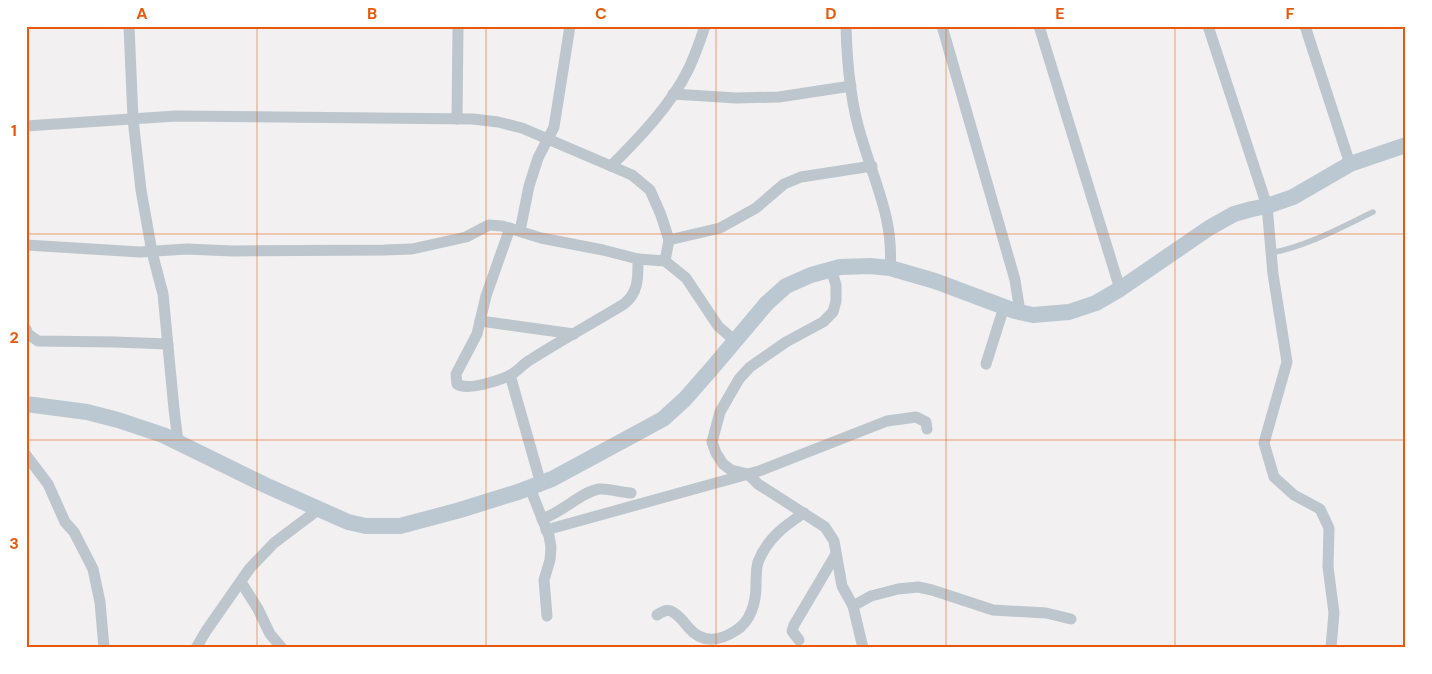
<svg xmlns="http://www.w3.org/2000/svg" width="1432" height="674" font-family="'DM Sans',sans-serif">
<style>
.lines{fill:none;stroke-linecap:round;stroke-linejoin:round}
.lane{stroke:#bcc6cc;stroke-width:5.5}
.street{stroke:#bcc6cc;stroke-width:11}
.secondary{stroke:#bcc8d1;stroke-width:16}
.grid{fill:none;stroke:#e8590c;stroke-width:1;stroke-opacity:0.55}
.neatline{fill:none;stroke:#e8590c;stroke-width:2}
.grid-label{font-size:16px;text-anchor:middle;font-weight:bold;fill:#e8590c}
</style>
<rect width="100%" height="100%" fill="#f2f0f0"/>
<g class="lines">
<path class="lane" d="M1271 253C1307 246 1340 228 1373 212"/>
<g class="street">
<path d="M129 26 133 119 141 190 152 252 163 294 174 409 178 442"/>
<path d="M846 26C847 64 850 103 862 139 875 184 894 220 890 268"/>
<path d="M942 26 1015 280 1020 312"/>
<path d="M1039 26 1120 289"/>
<path d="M1208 26 1267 206 1273 274 1287 362 1264 443 1274 477 1294 495 1320 509 1329 528 1328 567 1334 613 1331 647"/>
<path d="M1305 26 1350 164"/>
<path d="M673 94 736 98 779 97 851 86"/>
<path d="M457 119 458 26"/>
<path d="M26 126 176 116 473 119 498 122 522 128 632 175 650 190 661 215 669 240 665 261"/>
<path d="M611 166C639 138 671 105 688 70 695 56 700 41 705 26"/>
<path d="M510 228 486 296 477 334 456 374 457 384C468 391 497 381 509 376 517 372 523 364 530 360 561 340 593 323 624 304 639 292 638 277 638 259"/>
<path d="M520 231 529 186 538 158 554 127 570 26"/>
<path d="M669 240 720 228 756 208 784 184 801 177 872 166"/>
<path d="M26 245 140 252 187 249 232 251 384 250 412 249 466 237 489 225 502 226 541 238 603 250 638 259 665 261 686 278 718 326 735 341"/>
<path d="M831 269 836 285V301L833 312 823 322 786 342 750 367 739 379 720 412 712 442 716 453 723 464 731 470 748 474 758 484 825 527 834 541 842 586 853 606 863 648"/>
<path d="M480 321 574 334"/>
<path d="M26 329 28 334 38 341 115 342 168 344"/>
<path d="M986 364 1004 307"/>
<path d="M510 375 541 484"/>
<path d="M26 455 48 484 65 522 74 532 93 569 100 602 104 648"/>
<path d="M530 488 549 536 551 547 550 560 544 580 547 616"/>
<path d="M542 519C561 513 583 491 599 489 609 488 621 493 631 493"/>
<path d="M546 530 759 471 887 421 916 417 926 422 927 429"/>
<path d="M241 582 258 609 270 634 282 648"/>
<path d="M853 606 871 596 898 589 918 587 932 590 993 610 1046 613 1071 619"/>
<path d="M657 615C661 612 666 609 671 611 678 614 684 622 688 627 701 643 718 642 735 631 751 622 756 602 756 585 756 578 756 569 758 562 767 539 784 526 804 513"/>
<path d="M799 640 792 631 794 625 836 554"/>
<path d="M196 648 206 631 250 568 274 543 319 509"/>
</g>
<path class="secondary" d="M26 404 87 412 118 420 163 435 265 485 348 522 366 526H400L460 510 518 492 552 479 663 419 685 399 713 367 767 303 786 286 811 275 840 267 870 266 890 268 935 281 1015 311 1033 315 1069 312 1096 303 1120 289 1209 228 1234 214 1252 209 1267 206 1293 197 1350 164 1406 145"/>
</g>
<path class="grid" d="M257 26V648M486 26V648M716 26V648M946 26V648M1175 26V648M26 234H1406M26 440H1406"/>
<rect width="1432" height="674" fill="none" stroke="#ffffff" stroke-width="55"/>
<rect x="28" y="28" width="1376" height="618" class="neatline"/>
<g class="grid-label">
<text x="142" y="19">A</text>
<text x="372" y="19">B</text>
<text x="601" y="19">C</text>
<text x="831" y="19">D</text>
<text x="1060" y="19">E</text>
<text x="1290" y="19">F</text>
<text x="14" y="136">1</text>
<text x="14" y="343">2</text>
<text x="14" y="549">3</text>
</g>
</svg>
